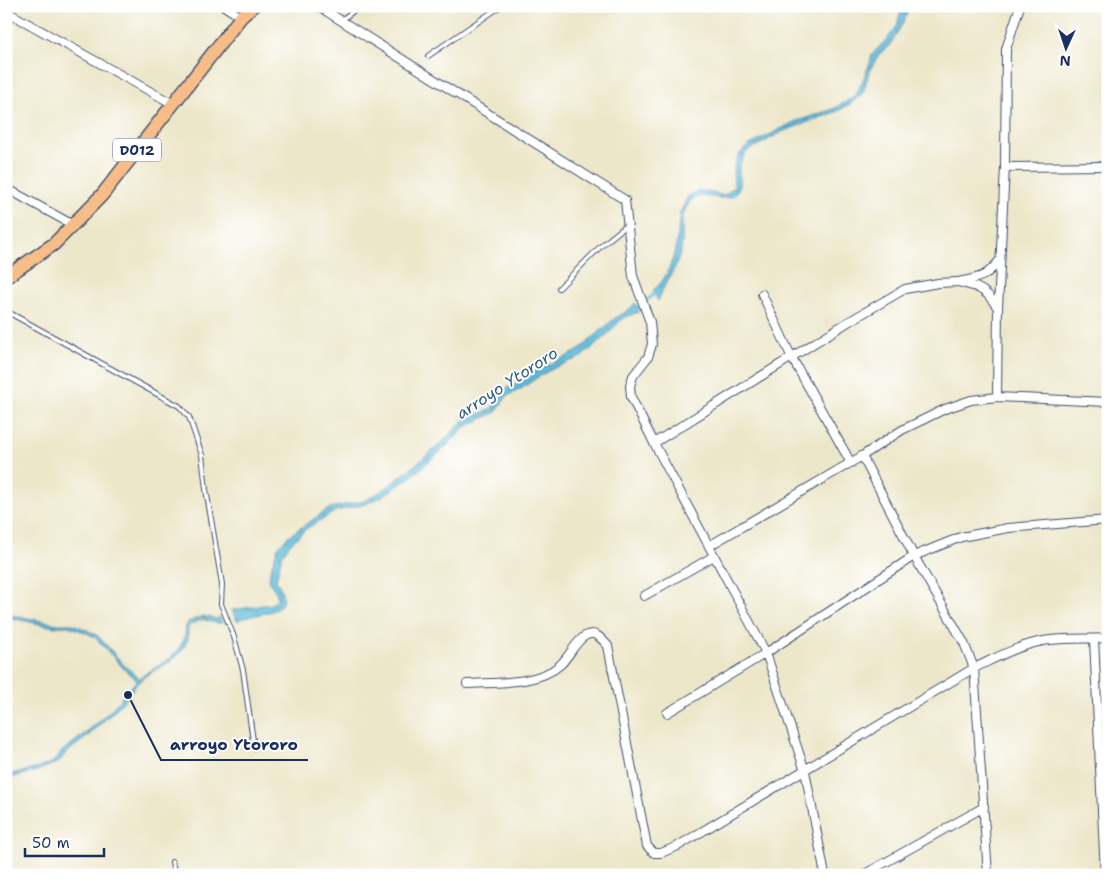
<svg xmlns="http://www.w3.org/2000/svg" width="1114" height="881" font-family="'Shantell Sans',sans-serif">
<style>
.water{fill:url(#water-ripples);stroke:#3b749c}
.lines{fill:none;stroke-linecap:round;stroke-linejoin:round}
.stream{stroke:#5bbad9;stroke-width:3}
.service-casing{stroke:#3a4b6e;stroke-width:6}
.minor-casing{stroke:#3a4b6e;stroke-width:10}
.primary-casing{stroke:#3a4b6e;stroke-width:15}
.service{stroke:#fff;stroke-width:4}
.minor{stroke:#fff;stroke-width:8}
.primary{stroke:#f7bd88;stroke-width:12}
.labels{text-anchor:middle;dominant-baseline:central;stroke-width:4;stroke-linejoin:round;paint-order:stroke}
.shield{fill:#fff;stroke:#5f6d8e;stroke-width:1}
.shield-label{font-size:14px;font-weight:bold;fill:#1b2f5e}
.water-label{font-size:16px;font-style:italic;fill:#316089;stroke:#fff}
.leader{fill:none;stroke:#1b2f5e;stroke-width:2}
.callout-dot{fill:#1b2f5e;stroke:#fff;stroke-width:2}
.callout-label{font-size:16px;text-anchor:middle;font-weight:bold;fill:#1b2f5e;stroke:#fff;stroke-width:4;stroke-linejoin:round;paint-order:stroke}
</style>
<defs>
<pattern id="water-ripples" width="26" height="14" patternUnits="userSpaceOnUse" patternTransform="scale(1.25)"><rect width="26" height="14" fill="#5bbad9"/><path d="M2 4q2-2 4 0t4 0M15 11q2-2 4 0t4 0" fill="none" stroke="#4a98b3"/></pattern>
</defs>
<rect width="100%" height="100%" fill="#fff"/>
<filter id="ink" filterUnits="userSpaceOnUse"><feTurbulence type="fractalNoise" baseFrequency=".02" numOctaves="2"/><feDisplacementMap in="SourceGraphic" scale="10" xChannelSelector="R" yChannelSelector="G"/><feConvolveMatrix kernelMatrix="1 2 1 2 8 2 1 2 1" color-interpolation-filters="sRGB"/></filter>
<filter id="wash" filterUnits="userSpaceOnUse"><feTurbulence type="fractalNoise" baseFrequency=".0096" numOctaves="4" result="noise"/><feDisplacementMap in="SourceGraphic" scale="20" xChannelSelector="R" yChannelSelector="G"/><feGaussianBlur stdDeviation="1.12" result="paint"/><feColorMatrix in="noise" values="0 0 0 0 0 0 0 0 0 0 0 0 0 0 0 0 0 1.4 0 .05"/><feComposite in="paint" operator="in"/></filter>
<g filter="url(#wash)">
<rect width="100%" height="100%" fill="#ede7ca"/>
<g class="water">
<path d="M902 6H907V14L897 34 889 46 879 54 869 72 863 93 850 104 838 111 784 131 746 152 739 166V188L733 196C710 204 695 182 683 215H679L688 196 698 190 723 195 726 194 734 187 733 171 737 158 741 152 748 146 794 122 833 109 856 96 870 63 872 54 888 38 897 26Z"/>
<path d="M682 221C683 234 683 245 679 257 674 273 663 285 658 301L653 290C671 279 678 242 679 222Z"/>
<path d="M635 303 639 312 623 318 604 338 581 357 554 368 538 377 521 389 507 396 496 412 467 426 451 442 411 477 381 497 363 505 336 511 306 529 290 544 282 555 276 580C299 617 259 610 237 621L232 610 271 604 277 600V593L269 582 270 571 278 547 287 537 330 508 363 501 380 492 404 474 437 447 465 419 490 410 507 388 521 383 536 371 578 351 614 319 630 309Z"/>
<path d="M6 614 58 624H73L87 630 98 636 127 668 139 678 170 658 179 649 185 636V628L188 622 203 616 216 619 220 617 222 623C204 624 206 613 188 627V639L182 651 171 661 146 676 135 685 128 697 112 713 88 736 65 754 59 762 37 771 6 779V775L35 769 53 762 61 752 86 733 111 710 137 680 125 670 96 638 87 633 68 626 54 627 6 617Z"/>
</g>
<g class="lines">
<g class="stream">
<path d="M680 225 682 212"/>
<path d="M634 311 658 291"/>
</g>
</g>
</g>
<g filter="url(#ink)">
<g class="lines">
<g class="service-casing">
<g id="service">
<path d="M340 21 360 6"/>
<path d="M428 56 501 6"/>
<path d="M559 288 601 246 628 224"/>
<path d="M6 311 179 406 189 417 202 455 206 489 222 584 221 604 234 637 243 670 254 748"/>
<path d="M172 862 175 875"/>
</g>
</g>
<g class="minor-casing">
<g id="minor">
<path d="M224 6 241 17"/>
<path d="M318 6 625 200 633 276 650 322 652 344 648 357 633 376 630 386 631 397 654 443 766 653 805 771 825 875"/>
<path d="M6 15 11 14 173 104"/>
<path d="M1005 167 1108 166"/>
<path d="M6 188 73 225"/>
<path d="M959 282C981 277 985 278 1000 260"/>
<path d="M762 294 792 358 851 463"/>
<path d="M997 397 998 308 1005 167 1006 49 1020 6"/>
<path d="M654 443 848 322 905 289 938 283 958 282 976 287 983 291 989 296 998 308"/>
<path d="M862 456 914 556 964 643 974 668 988 875"/>
<path d="M709 546 862 456 902 430 945 409 971 400 997 397 1108 402"/>
<path d="M644 596 714 556"/>
<path d="M1094 639 1105 875"/>
<path d="M467 684C496 682 537 685 560 665 568 658 576 641 585 636 595 630 602 639 608 646L647 846 654 853H661L678 846 974 668C998 657 1023 643 1050 640 1069 638 1089 639 1108 638"/>
<path d="M667 713 766 653 914 556 961 537 1008 528 1108 520"/>
<path d="M863 875 984 807"/>
</g>
</g>
<g class="primary-casing">
<path id="primary" d="M6 277 54 244 102 195 241 17 253 6"/>
</g>
<use href="#service" class="service"/>
<use href="#minor" class="minor"/>
<use href="#primary" class="primary"/>
</g>
</g>
<g class="labels">
<rect class="shield" x="113" y="138.5" width="48" height="23" rx="4"/>
<g class="shield-label">
<text x="137" y="150">D012</text>
</g>
<g class="water-label">
<text transform="translate(507 383) rotate(-33)">arroyo Ytororo</text>
</g>
</g>
<path class="leader" d="M128 695L161 760H308"/>
<circle class="callout-dot" cx="128" cy="695" r="5"/>
<g class="callout-label">
<text x="234" y="750">arroyo Ytororo</text>
</g>
<rect width="1114" height="881" fill="none" stroke="#fff" stroke-width="25"/>
<g transform="translate(1066 48) rotate(183)" stroke="#ffffff" stroke-width="4" paint-order="stroke">
<path d="M0-4L9 19L0 12L-9 19Z" fill="#1b2f5e"/>
<text y="-8" font-size="14" font-weight="bold" text-anchor="middle" fill="#1b2f5e">N</text>
</g>
<path d="M25 848v8h79v-8" fill="none" stroke="#1b2f5e" stroke-width="2.5"/>
<text x="32" y="848" font-size="15" fill="#1b2f5e" stroke="#ffffff" stroke-width="4" paint-order="stroke">50 m</text>
</svg>
